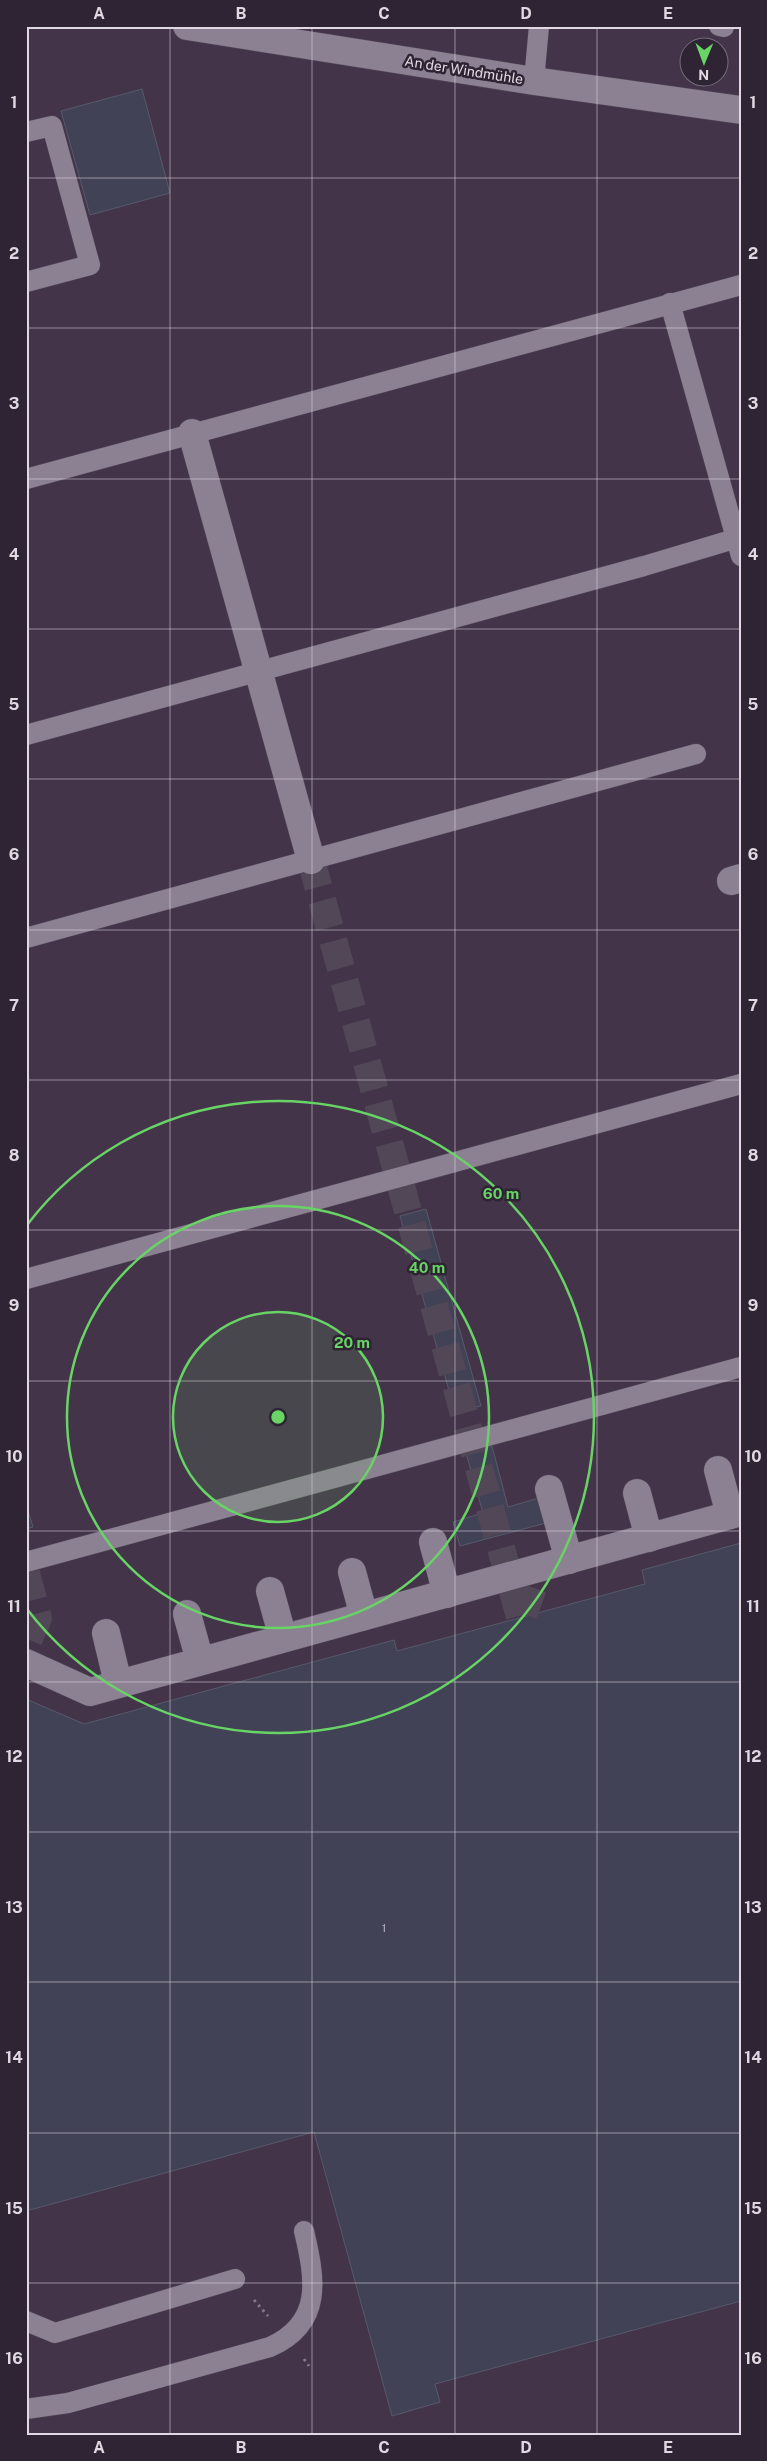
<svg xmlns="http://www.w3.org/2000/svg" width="767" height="2461" font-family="'Public Sans',sans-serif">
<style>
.built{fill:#43344a;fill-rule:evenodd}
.building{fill:#414255;stroke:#57596c}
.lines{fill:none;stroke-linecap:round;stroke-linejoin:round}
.street-tunnel{stroke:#514757;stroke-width:28;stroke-dasharray:28 14;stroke-linecap:butt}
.lane-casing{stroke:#524856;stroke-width:21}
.street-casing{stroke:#524856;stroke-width:29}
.path{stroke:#817886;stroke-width:3;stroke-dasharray:2.5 4;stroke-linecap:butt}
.lane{stroke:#8c8093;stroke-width:20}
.street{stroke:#8c8093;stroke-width:28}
.grid{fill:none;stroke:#e0d9e3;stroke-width:1;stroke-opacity:0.55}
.ring{fill:none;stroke:#68d465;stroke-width:2.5}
.labels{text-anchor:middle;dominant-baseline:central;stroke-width:5;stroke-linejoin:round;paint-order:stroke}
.number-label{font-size:11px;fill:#b8b3c0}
.street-label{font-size:14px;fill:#e0d9e3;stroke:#2e2433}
.centre{fill:#68d465;stroke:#2e2433;stroke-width:2.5}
.ring-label{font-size:15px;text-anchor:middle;font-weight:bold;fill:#68d465;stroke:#2e2433;stroke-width:5;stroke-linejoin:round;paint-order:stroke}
.neatline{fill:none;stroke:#e0d9e3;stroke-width:2}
.grid-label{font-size:16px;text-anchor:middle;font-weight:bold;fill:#e0d9e3}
</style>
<rect width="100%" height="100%" fill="#382d3e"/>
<path class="built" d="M26 26H741V2435H26ZM690 48H720V78H690Z"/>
<g class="building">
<path d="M142 89 170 193 90 215 61 111Z"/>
<path d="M426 1209 481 1406 455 1412 400 1216Z"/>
<path d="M492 1446 508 1507 539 1498 546 1523 460 1546 453 1522 483 1513 466 1453Z"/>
<path d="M26 1504 33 1527 26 1529Z"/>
<path d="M741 1543V2301L435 2384 440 2402 392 2416 314 2132 30 2210 26 2208V1699L84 1724 394 1640 397 1651 641 1585 645 1584 642 1570Z"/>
</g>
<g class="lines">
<g class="street-tunnel">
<path d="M311 860 520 1617"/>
<path d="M26 1573 38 1618 26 1645"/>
<path d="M515 1596 551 1609"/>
</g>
<g class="lane-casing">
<g id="lane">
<path d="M719 26 724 27"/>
<path d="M534 81 539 26"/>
<path d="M26 132 52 126 90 265 26 282"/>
<path d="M670 303 741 556"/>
<path d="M26 479 741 285"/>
<path d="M26 735 644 566 741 537"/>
<path d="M26 938 696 754"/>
<path d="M26 1279 741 1084"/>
<path d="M26 1562 741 1367"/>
<path d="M26 2321 55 2333 235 2279"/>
<path d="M26 2409 68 2403 270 2347C324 2323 315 2278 304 2231"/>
</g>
</g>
<g class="street-casing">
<g id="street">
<path d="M187 26 534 81 741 110"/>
<path d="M192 433 311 860"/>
<path d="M731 881 741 878"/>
<path d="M718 1470 730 1515"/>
<path d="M549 1489 569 1560"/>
<path d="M637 1493 649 1538"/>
<path d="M433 1542 447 1594"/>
<path d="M352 1572 364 1616"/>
<path d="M270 1591 283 1638"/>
<path d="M187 1614 200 1661"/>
<path d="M106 1633 118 1683"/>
<path d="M26 1663 90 1692 741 1512"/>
</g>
</g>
<g class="path">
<path d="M254 2300 268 2316"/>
<path d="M304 2359 309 2366"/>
</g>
<use href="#lane" class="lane"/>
<use href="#street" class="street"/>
</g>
<path class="grid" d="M170 26V2435M312 26V2435M455 26V2435M597 26V2435M26 178H741M26 328H741M26 479H741M26 629H741M26 779H741M26 930H741M26 1080H741M26 1230H741M26 1381H741M26 1531H741M26 1682H741M26 1832H741M26 1982H741M26 2133H741M26 2283H741"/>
<circle cx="278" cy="1417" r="105" fill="#68d465" fill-opacity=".12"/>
<g class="ring">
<circle cx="278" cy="1417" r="105"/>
<circle cx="278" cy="1417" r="211"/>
<path d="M27 1225A316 316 0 1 1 27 1609"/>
</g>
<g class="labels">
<g class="number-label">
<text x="384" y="1928">1</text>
</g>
<g class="street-label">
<text transform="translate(464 70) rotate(9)">An der Windmühle</text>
</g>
</g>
<circle cx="278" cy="1417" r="8" class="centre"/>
<g class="ring-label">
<text x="501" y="1199">60 m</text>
<text x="427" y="1273">40 m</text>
<text x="352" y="1348">20 m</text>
</g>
<rect width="767" height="2461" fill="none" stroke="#2e2433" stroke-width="55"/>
<g transform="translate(704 62) rotate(181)"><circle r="24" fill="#2e2433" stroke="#756c79"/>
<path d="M0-4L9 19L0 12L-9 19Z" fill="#68d465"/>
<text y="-8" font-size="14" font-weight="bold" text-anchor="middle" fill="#e0d9e3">N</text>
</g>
<rect x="28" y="28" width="712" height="2406" class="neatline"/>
<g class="grid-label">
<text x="99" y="19">A</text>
<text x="241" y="19">B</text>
<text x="384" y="19">C</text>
<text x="526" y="19">D</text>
<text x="668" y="19">E</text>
<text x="14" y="108">1</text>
<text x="753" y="108">1</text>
<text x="14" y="259">2</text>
<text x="753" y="259">2</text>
<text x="14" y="409">3</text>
<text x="753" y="409">3</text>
<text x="14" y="560">4</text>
<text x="753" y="560">4</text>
<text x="14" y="710">5</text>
<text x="753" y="710">5</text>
<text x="14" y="860">6</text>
<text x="753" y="860">6</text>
<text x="14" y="1011">7</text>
<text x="753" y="1011">7</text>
<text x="14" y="1161">8</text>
<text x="753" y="1161">8</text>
<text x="14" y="1311">9</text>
<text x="753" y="1311">9</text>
<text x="14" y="1462">10</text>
<text x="753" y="1462">10</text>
<text x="14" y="1612">11</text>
<text x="753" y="1612">11</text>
<text x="14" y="1762">12</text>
<text x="753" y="1762">12</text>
<text x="14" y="1913">13</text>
<text x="753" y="1913">13</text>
<text x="14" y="2063">14</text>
<text x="753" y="2063">14</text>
<text x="14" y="2214">15</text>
<text x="753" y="2214">15</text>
<text x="14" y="2364">16</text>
<text x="753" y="2364">16</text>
<text x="99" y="2453">A</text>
<text x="241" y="2453">B</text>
<text x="384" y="2453">C</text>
<text x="526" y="2453">D</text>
<text x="668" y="2453">E</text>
</g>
</svg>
